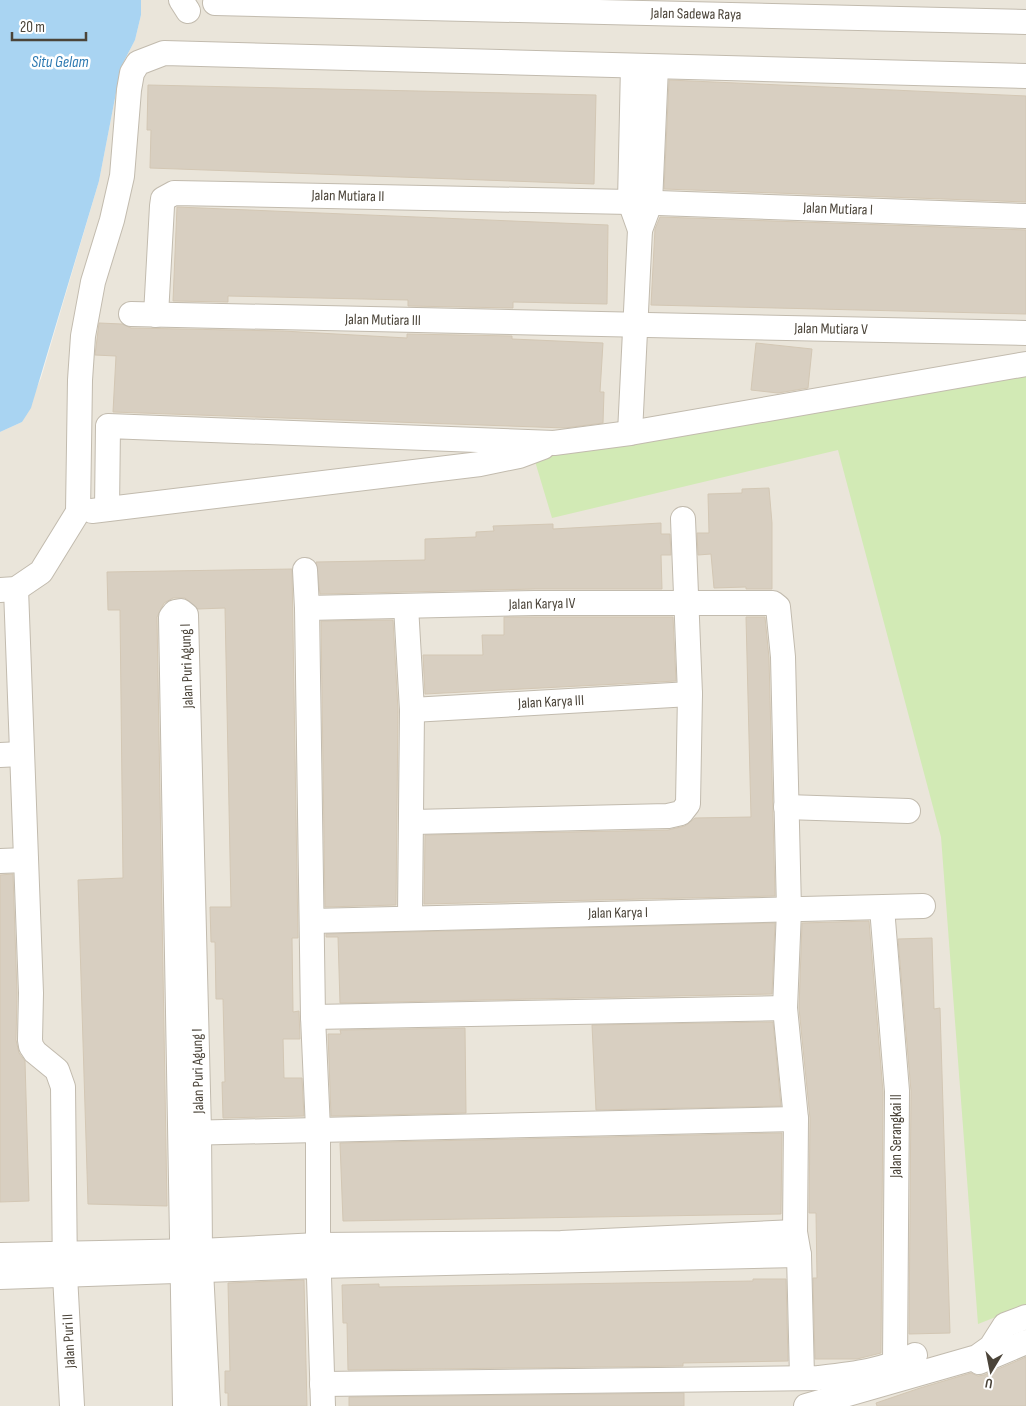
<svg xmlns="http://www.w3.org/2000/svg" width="1026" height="1406" font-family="'Sofia Sans Condensed',sans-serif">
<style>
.residential{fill:#eae5da}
.green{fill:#d2eab5}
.water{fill:#a9d4f2}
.building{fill:#d8cfc1;stroke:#d3c7b4}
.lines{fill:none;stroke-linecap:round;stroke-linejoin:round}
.minor-casing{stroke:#c2bbae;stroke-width:26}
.minor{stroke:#fff;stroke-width:24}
.labels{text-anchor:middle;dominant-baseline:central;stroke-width:5;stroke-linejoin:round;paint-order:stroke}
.street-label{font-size:15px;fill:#4b4439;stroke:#fff}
.water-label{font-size:16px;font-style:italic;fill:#2e7ab2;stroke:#fff}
</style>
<rect width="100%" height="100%" fill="#f6f3ec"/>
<path class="residential" d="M141 0H1026V1406H0V432L22 422 41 378 99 181 121 67 135 40 141 15Z"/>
<path class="green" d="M1026 369V1305L978 1324 941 837 838 450 552 518 531 448Z"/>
<path class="water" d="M0 0H141V15L135 40 121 67 99 181 31 408 22 422 0 432Z"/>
<g class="building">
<path d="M669 80 1026 96V202L664 189Z"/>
<path d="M148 85 596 95 594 184 150 168 151 130H147Z"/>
<path d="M177 207 608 225 607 304 513 302V308L408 306V300L228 296V302L173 301Z"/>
<path d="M660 217 1026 230V314L651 305 655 229Z"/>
<path d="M99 323 122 324 131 328 283 331 407 338V334L512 336V339L603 343 600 392H604L603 423 565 428 113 412 116 356 95 355Z"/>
<path d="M756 343 812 349 808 388 778 393 751 390Z"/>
<path d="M769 488 772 523V589H746V587L714 588 711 554 698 555 697 533H709L708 494 742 493V489Z"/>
<path d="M661 523V534H670L671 555H661L662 589H535L320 594 316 562 425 560V539L476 537V532L494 531 493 526 553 524V529Z"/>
<path d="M292 569 298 938H292L293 1012 299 1011 300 1039H283L284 1078H302L304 1116 223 1118 222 1082H225L223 999H216L215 942H211L210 907H231L225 608 198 609 185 598H173L164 603 157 617 167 1206 88 1204 78 880 123 878 120 610H108L107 572Z"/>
<path d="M504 617H673L676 681 425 694 423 655H483L482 635H504Z"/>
<path d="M746 617H765L769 658 775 896 424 904 425 835 668 830 685 826 695 818 751 817Z"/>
<path d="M393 620 398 710 396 905 325 907 321 621Z"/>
<path d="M13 874 17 993 16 1040 19 1053 25 1061 29 1201 0 1202V875Z"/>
<path d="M869 921 883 1092 881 1353 857 1359H815L813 1278H817L816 1213H809L810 1118 799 1008 802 923Z"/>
<path d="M775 923 772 994 340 1003 338 937H326V934Z"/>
<path d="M932 938 934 1009 940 1008 950 1333 909 1334 911 1091 898 939Z"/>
<path d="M773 1022 781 1106 596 1110 592 1025Z"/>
<path d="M465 1028 466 1113 331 1116 328 1034H341L340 1030Z"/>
<path d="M782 1133 781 1214 343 1221 340 1143Z"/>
<path d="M753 1279H786L788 1361 683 1363V1366L348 1370 347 1323H343L342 1285 379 1284V1287L753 1281Z"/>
<path d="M304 1280 307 1406H228V1393H225V1371H230L228 1283Z"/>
<path d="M1026 1357V1406H877L876 1403 920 1388 971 1373 978 1376 984 1375Z"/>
<path d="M684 1393V1406H349V1397Z"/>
</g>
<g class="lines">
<g class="minor-casing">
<g id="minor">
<path d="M181 0 188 11"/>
<path d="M215 3 1026 22"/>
<path d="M633 66 630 202 640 230 650 203 656 67"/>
<path d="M131 314 1026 333"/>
<path d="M156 315 162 206 163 199 174 193 630 202 1026 216"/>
<path d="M630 433 640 230"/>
<path d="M107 509 108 426 554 443 630 433 1026 364"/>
<path d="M92 511 480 464 519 456 543 447"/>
<path d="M305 570 307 608 313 1017 318 1129V1245L323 1406"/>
<path d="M16 589 31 993 30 1040 31 1046 35 1052 57 1070 63 1087 65 1275 72 1406"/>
<path d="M0 590 16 589 41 572 78 512 80 380 83 336 93 282 112 220 122 176 129 90 132 73 138 63 164 53 1026 76"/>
<path d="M406 606 412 710 410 917"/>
<path d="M307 608 535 603H773L778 607 783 657 789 910 785 1008 796 1119 795 1232 799 1255 802 1377"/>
<path d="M412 710 690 694"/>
<path d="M0 755 21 754"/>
<path d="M786 807 908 811"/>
<path d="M413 822 668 816 681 813 688 804 690 694 683 519"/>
<path d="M0 861 26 860"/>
<path d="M882 908 897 1091 895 1365"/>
<path d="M312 921 923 906"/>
<path d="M313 1017 785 1008"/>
<path d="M183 1133 796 1119"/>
<path d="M0 1255 200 1251 318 1245 561 1243 795 1232"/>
<path d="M0 1277 318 1266 799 1255"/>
<path d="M979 1362 1026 1342"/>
<path d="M322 1384 818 1378C853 1374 883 1371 915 1355"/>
<path d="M185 1406 171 617 175 612 181 611 186 615 199 1131 200 1251 208 1406"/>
<path d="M806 1406 977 1357 991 1347 1005 1325 1026 1317"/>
</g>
</g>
<use href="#minor" class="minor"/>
</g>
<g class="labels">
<g class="street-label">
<text transform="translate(696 14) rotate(1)">Jalan Sadewa Raya</text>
<text transform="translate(348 196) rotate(1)">Jalan Mutiara II</text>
<text transform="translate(838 209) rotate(2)">Jalan Mutiara I</text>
<text transform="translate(383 320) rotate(1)">Jalan Mutiara III</text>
<text transform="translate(831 329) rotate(1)">Jalan Mutiara V</text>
<text transform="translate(542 604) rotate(-1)">Jalan Karya IV</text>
<text transform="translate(187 666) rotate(-92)">Jalan Puri Agung I</text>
<text transform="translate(551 702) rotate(-3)">Jalan Karya III</text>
<text transform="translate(618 913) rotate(-1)">Jalan Karya I</text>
<text transform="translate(198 1071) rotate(-91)">Jalan Puri Agung I</text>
<text transform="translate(896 1136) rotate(-90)">Jalan Serangkai II</text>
<text transform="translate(69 1341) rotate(-93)">Jalan Puri II</text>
</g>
<g class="water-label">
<text x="60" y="62">Situ Gelam</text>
</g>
</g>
<g transform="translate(991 1371) rotate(190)" stroke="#ffffff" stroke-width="4" paint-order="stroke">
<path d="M0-4L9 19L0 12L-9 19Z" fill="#4b4439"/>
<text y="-8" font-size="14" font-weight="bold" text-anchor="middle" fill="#4b4439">U</text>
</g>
<path d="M12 32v8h74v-8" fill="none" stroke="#4b4439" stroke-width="2.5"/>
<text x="20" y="32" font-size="15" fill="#4b4439" stroke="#ffffff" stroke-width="4" paint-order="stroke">20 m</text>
</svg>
